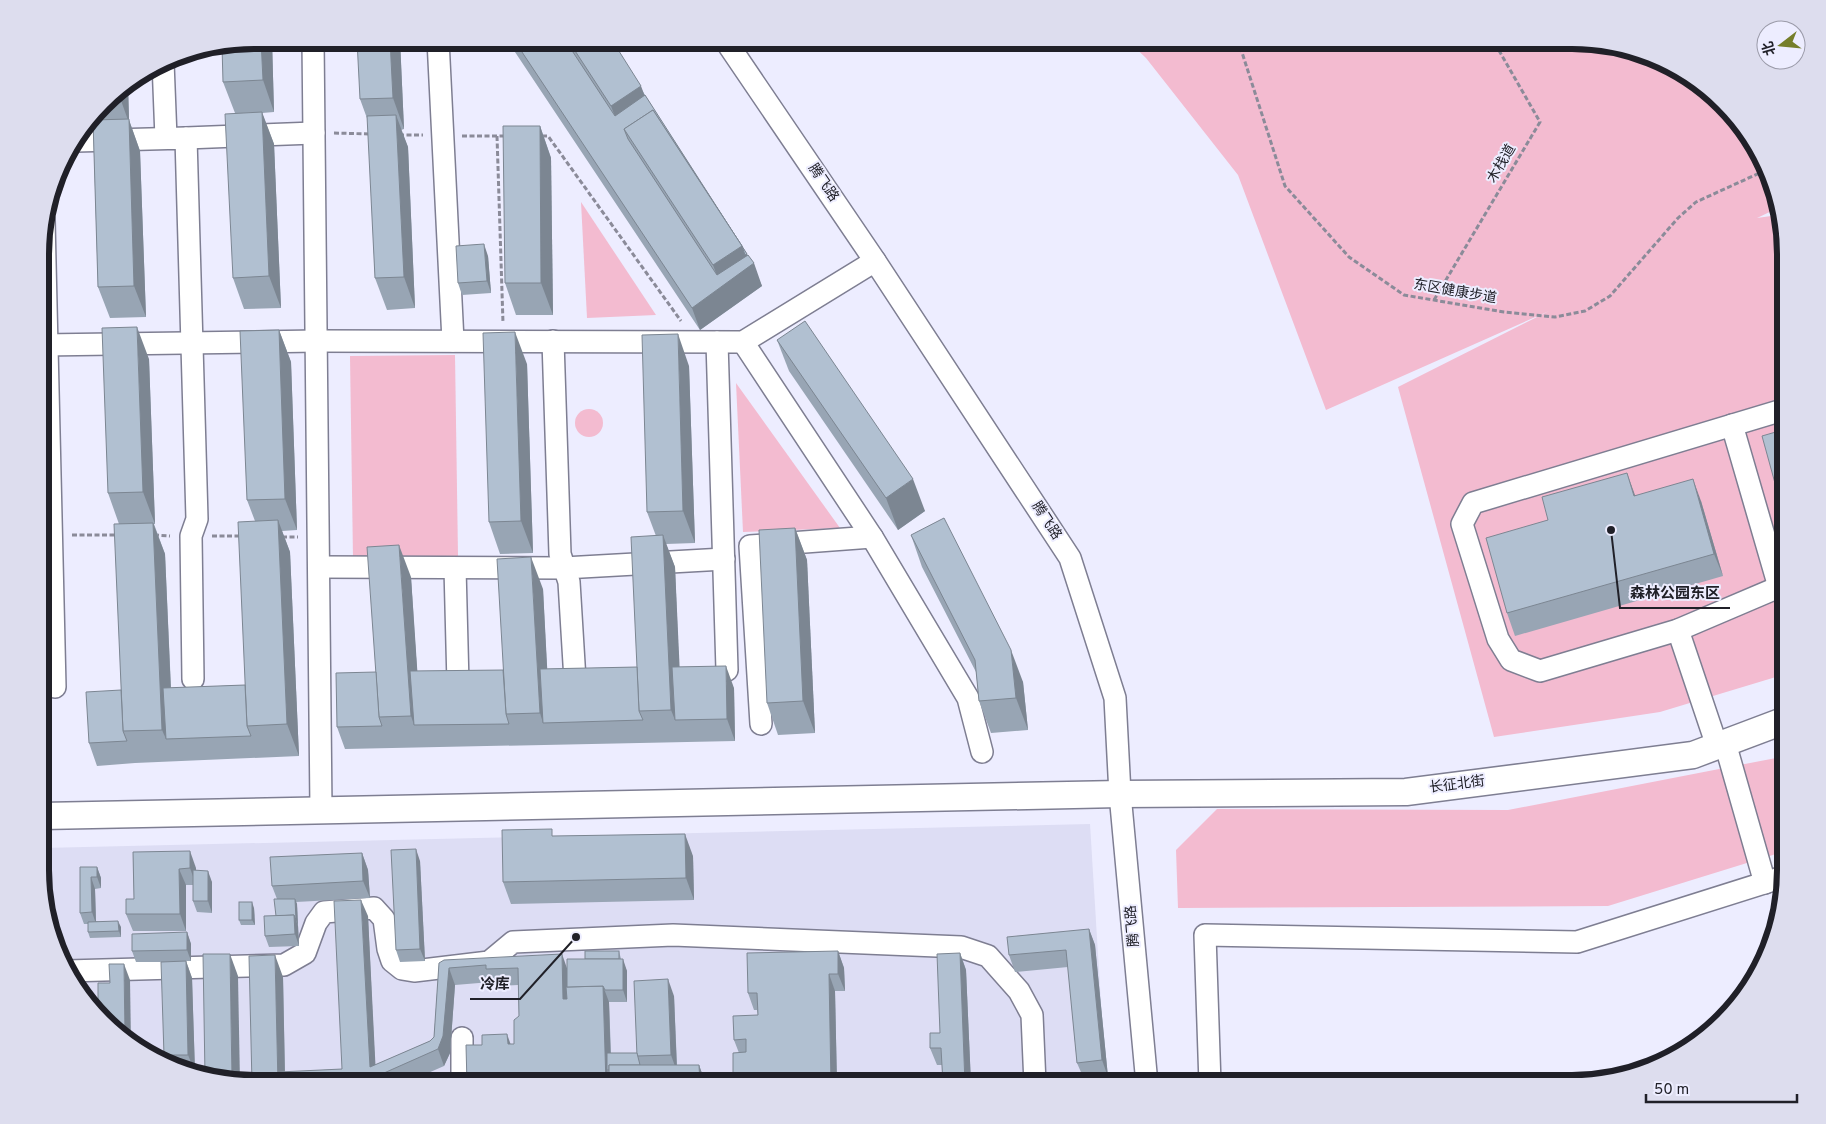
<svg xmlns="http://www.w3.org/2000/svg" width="1826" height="1124" font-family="Overpass,'Noto Sans SC',sans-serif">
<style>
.built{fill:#ddddf4}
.green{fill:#f3bbd0}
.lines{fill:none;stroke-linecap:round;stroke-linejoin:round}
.minor-casing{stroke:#7e7e92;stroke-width:24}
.major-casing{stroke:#7e7e92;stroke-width:29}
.path{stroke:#8b8b99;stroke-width:3;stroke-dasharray:5 2.5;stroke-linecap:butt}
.minor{stroke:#fff;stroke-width:21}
.major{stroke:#fff;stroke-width:26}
.wall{fill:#98a5b4}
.shaded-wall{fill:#7c8692}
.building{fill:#b1c0d1;stroke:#7c8692}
.labels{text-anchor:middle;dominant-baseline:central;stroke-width:4;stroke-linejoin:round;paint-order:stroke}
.street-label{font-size:14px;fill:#202028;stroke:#ededff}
.rim{fill:none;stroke:#202028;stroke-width:6}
.leader{fill:none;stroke:#202028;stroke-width:2}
.callout-dot{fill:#202028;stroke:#ededff;stroke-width:2}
.callout-label{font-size:15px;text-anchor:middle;font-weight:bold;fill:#202028;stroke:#ededff;stroke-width:4;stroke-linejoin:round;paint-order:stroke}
</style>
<rect width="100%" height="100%" fill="#ededff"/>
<path class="built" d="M1090 824 1106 1084H254L186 1073 135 1048 69 977 42 898V848Z"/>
<g class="green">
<path d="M1127 40H1572L1640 51 1691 76 1757 147 1776 209 1757 218 1778 215 1786 240V674L1660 712 1494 737 1398 387 1549 311 1326 410 1238 175 1146 58Z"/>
<path d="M581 202 656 315 587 318Z"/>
<path d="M455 355 458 556 353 558 350 356Z"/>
<path d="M736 383 840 528 743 532Z"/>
<circle cx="589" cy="423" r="14"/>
<path d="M1786 756V851L1608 906 1178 908 1176 850 1217 809 1508 810Z"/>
</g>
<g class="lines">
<g class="minor-casing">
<g id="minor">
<path d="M313 40 321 810"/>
<path d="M438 40 453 341"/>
<path d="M725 40 875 261 1070 558 1115 698 1120 794 1147 1084"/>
<path d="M163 62 166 138"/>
<path d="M186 138 314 133"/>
<path d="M76 141 186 138 197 519 191 536 193 679"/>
<path d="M44 220 55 687"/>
<path d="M553 341 560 554 569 582 575 680"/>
<path d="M717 342 727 670"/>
<path d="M743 342 872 537 968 698 982 752"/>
<path d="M42 345 317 341 743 342 875 261"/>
<path d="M1786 409 1473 503 1462 524 1498 639 1511 660 1540 671 1678 630 1786 584"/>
<path d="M1732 425 1779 587"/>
<path d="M319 567 564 568 724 559"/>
<path d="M455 568 458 684"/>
<path d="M1678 630 1717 746"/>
<path d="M761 724 750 546 872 537"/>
<path d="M1725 743 1765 883"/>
<path d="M67 971 284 965 305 953 316 923 324 912 374 908 384 919 388 949 392 961 402 969 414 971 489 962 513 942 673 935 961 947 988 956 1019 991 1032 1015 1035 1084"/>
<path d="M462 1038V1084"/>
<path d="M1210 1084 1205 935 1577 942 1786 876"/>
</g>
</g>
<g class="major-casing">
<path id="major" d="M42 816 1120 794 1406 792 1693 755 1786 720"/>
</g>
<g class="path">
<path d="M1238 40 1285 186 1349 257 1404 295 1504 312 1555 317 1585 311 1610 296 1678 218 1696 202 1764 171"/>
<path d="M334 133 370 134"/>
<path d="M399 135H423"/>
<path d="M462 136H505"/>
<path d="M497 136 503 323"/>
<path d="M542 136H548L681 321"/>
<path d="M1434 300 1540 122 1493 40"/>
<path d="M72 535H118"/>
<path d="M154 535 170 536"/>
<path d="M212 536H243"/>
<path d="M282 537H298"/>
</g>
<use href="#minor" class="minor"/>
<use href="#major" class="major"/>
</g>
<g class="wall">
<path d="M254 40H272L274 112 262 113 274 144 281 308 244 309 233 278 235 113 223 82Z"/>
<path d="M400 40 404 129 401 130 408 147 415 308 387 310 375 278 368 121 360 99Z"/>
<path d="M507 40H612L645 95 747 254 762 286 700 330Z"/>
<path d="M128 84 129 120 140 151 146 317 110 318 98 287 93 125H88L113 93Z"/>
<path d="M540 126 551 158 553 315H516L505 283Z"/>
<path d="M488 256 491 293 462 295 458 283Z"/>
<path d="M279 330 291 362 297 530 282 531 290 552 299 756 135 763 97 766 89 743 121 690 119 524 108 493 149 359 155 524H154L165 554 171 688 245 685 255 521 247 500Z"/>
<path d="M777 340 925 511 898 530 789 371Z"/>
<path d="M527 364 533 553 500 554 489 522Z"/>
<path d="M689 366 695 543 666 544 675 567 679 667 734 688 735 741 345 749 337 727 376 672 411 577 417 671 503 670 543 589 547 669 637 667 656 536 647 512Z"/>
<path d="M1786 429V518L1781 505Z"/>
<path d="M1636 495 1701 501 1723 576 1515 636 1507 613Z"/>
<path d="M795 528 807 560 815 733 778 735 767 703Z"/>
<path d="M911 535 1023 682 1028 730 991 733 979 701 976 672 922 567Z"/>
<path d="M555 836 693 856 694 900 511 904 503 882Z"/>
<path d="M133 852 196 868V870L212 882V913L197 912 193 901V885H186V931H133L126 914 134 899Z"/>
<path d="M362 853 368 870 370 898 296 902 297 904 299 946 269 947 265 936 276 916 277 899 272 886Z"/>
<path d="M420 861 425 961 400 962 396 950Z"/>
<path d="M80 867H97L101 878V888L95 889 96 921 121 927V937L90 938 88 932V924H84L80 913Z"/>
<path d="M254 908 255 925H241L239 920Z"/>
<path d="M368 916 375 1065 430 1041 434 1037 439 963 567 968 585 959 619 951 621 959 627 971V1002H609L611 1053H637L674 996 677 1065H699L705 1082 467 1084 511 1044H514L519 1016 518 985 492 986 491 982 455 985 450 1053 444 1066 403 1084H254L283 977 285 1072 342 1069Z"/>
<path d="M1089 929 1095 945 1108 1077 1084 1079 1077 1063 1068 967 1015 972 1009 955Z"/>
<path d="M187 932 191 944V961H186L192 978 195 1072H184L152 1056 164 1054 163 962H136L132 951Z"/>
<path d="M838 951 844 968 845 991H835L837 1084H733L739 1053 734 1040 758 1015 757 1010H754L748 993Z"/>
<path d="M960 953 966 970 971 1084H943L942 1065H937L930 1048 940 1033Z"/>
</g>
<g class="shaded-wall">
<path d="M261 40H272L274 112 263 80Z"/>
<path d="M390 40H400L404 129 393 98Z"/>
<path d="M128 84 129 120 140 151 146 317 134 286 129 123 118 92 117 90Z"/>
<path d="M641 86 653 118 624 129 623 138 611 106Z"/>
<path d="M262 112 274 144 281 308 269 276Z"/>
<path d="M396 115 408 147 415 308 404 277Z"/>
<path d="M540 126 551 158 553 315 541 283Z"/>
<path d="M484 244 488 256 491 293 487 281Z"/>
<path d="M742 246 747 254 751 265 754 263 762 286 700 330 692 308 721 287 713 265Z"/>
<path d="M137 327 149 359 155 524 143 492Z"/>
<path d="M279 330 291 362 297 530 285 499Z"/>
<path d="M515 332 527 364 533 553 521 521Z"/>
<path d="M678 334 689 366 695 543 683 511Z"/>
<path d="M1627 473 1635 495 1642 518 1634 496Z"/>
<path d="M913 479 925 511 898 530 886 498Z"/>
<path d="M1693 479 1701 501 1723 576 1714 554Z"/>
<path d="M278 520 290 552 299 756 287 724Z"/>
<path d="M153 523 165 554 173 739H166L162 730Z"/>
<path d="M795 528 807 560 815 733 803 701Z"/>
<path d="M663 535 675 567 682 719 675 720 671 710Z"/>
<path d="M399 545 411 577 421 725H414L411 716Z"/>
<path d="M531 557 543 589 550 722 543 723 540 713Z"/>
<path d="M1011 650 1023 682 1028 730 1016 698Z"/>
<path d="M726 666 734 688 735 741 727 719Z"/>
<path d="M685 834 693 856 694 900 686 878Z"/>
<path d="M416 849 420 861 425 961 420 949Z"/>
<path d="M190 851 196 868V885L190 868Z"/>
<path d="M362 853 368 870 370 898 363 881Z"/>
<path d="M97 867 101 878V888L97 877Z"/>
<path d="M179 869 186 885V931L180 914Z"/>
<path d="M208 871 212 882V913L208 901Z"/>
<path d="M91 877 95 889 96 924 92 912Z"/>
<path d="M295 899 297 904 298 926 296 920Z"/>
<path d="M361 900 368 916 376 1076 370 1067Z"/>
<path d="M252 902 254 908 255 925 252 920Z"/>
<path d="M294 915 298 926 299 946 295 934Z"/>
<path d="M118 921 121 927V937L119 931Z"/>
<path d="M1089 929 1095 945 1108 1077 1102 1060Z"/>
<path d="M187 932 191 944V961L187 950Z"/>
<path d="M838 951 844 968 845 991 838 974Z"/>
<path d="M960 953 966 970 971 1084H965Z"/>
<path d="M230 954 238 976 240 1082 232 1080Z"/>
<path d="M562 954 568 971 569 1016 563 999Z"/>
<path d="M275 955 283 977 285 1081 280 1082V1084H278Z"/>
<path d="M623 959 627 971V1002L623 990Z"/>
<path d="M186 961 192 978 195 1072 188 1055Z"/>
<path d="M124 964 130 980 131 1043 125 1037Z"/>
<path d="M449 968 455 985 450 1053 444 1066 438 1049Z"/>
<path d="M829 974 835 991 837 1084H831Z"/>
<path d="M668 979 674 996 677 1072 671 1055Z"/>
<path d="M603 986 609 1002 611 1070H607L612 1084H606Z"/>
<path d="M507 1034 513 1051 508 1044Z"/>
<path d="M699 1065 705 1082V1084H700Z"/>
</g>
<g class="building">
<path d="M254 40H261L263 80 223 82 222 46Z"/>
<path d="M357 40H390L393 98 360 99Z"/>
<path d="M514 40H565L615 116 645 95 747 254 745 255 742 246 653 110 624 129 628 139 717 275 748 255 754 263 692 308Z"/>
<path d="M568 40H612L641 86 611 106Z"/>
<path d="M653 110 742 246 713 265 624 129Z"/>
<path d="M262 112 269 276 233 278 225 114Z"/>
<path d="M396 115 404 277 375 278 367 116Z"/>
<path d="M129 119 134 286 98 287 93 120Z"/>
<path d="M503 126H540L541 283H505Z"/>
<path d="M484 244 487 281 458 283 456 246Z"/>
<path d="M805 321 913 479 886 498 777 340Z"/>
<path d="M137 327 143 492 108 493 102 328Z"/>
<path d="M279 330 285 499 247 500 240 331Z"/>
<path d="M515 332 521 521 489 522 483 333Z"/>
<path d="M678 334 683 511 647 512 642 335Z"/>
<path d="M1786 429V504L1781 505 1762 436Z"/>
<path d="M1627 473 1634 496 1693 479 1714 554 1507 613 1486 538 1548 520 1542 497Z"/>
<path d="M944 518 1011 650 1016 698 979 701 975 660 911 535Z"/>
<path d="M278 520 287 724 247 726 238 522Z"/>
<path d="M153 523 162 730 123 731 114 524Z"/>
<path d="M795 528 803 701 767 703 759 530Z"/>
<path d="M663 535 671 710 639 711 631 537Z"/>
<path d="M399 545 411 716 379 717 367 547Z"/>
<path d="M531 557 540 713 506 714 497 559Z"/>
<path d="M726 666 727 719 675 720 672 667Z"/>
<path d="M637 667 639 711 643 720 543 723 540 669Z"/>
<path d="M503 670 506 714 509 724 414 725 410 671Z"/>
<path d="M376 672 379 717 382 726 337 727 336 673Z"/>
<path d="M245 685 247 726 251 736 166 739 163 688Z"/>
<path d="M121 690 123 731 127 741 89 743 86 692Z"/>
<path d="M552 829V836L685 834 686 878 503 882 502 830Z"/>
<path d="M416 849 420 949 396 950 391 850Z"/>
<path d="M190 851V868L179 869 180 914H126V899H134L133 852Z"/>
<path d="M362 853 363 881 272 886 270 857Z"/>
<path d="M80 867H97V877H91L92 912 80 913Z"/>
<path d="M193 870 208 871V901H193Z"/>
<path d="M274 899H295L296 920 294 915 276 916Z"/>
<path d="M361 900 370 1067 430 1041 434 1037 439 963 444 960 562 954 563 999H567L566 987 603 986 606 1084H467L466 1045H482V1035L507 1034 508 1044H514V1020L519 1016 518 968 486 969V965L449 968 443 1036 438 1049 375 1077 280 1082 279 1072 342 1069 334 901Z"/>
<rect x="239" y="902" width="13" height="18"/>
<path d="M294 915 295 934 265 936 264 916Z"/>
<path d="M118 921 119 931 88 932V922Z"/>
<path d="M1089 929 1102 1060 1077 1063 1066 950 1009 955 1007 937Z"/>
<path d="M187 932V950L132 951V934Z"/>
<rect x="585" y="951" width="34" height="8"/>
<path d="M838 951V974H829L831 1084H733V1053L746 1052V1039L734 1040 733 1016 758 1015 757 993H748L747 953Z"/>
<path d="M960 953 965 1084H943L941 1048H930V1033H940L937 954Z"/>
<path d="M203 954H230L232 1080 205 1076Z"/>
<path d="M275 955 278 1084H252L249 956Z"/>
<path d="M567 959H623V990H605L603 986 567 987Z"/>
<path d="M186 961 188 1055H164L161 962Z"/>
<path d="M109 964H124L125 1037 98 1008V983H110Z"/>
<path d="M668 979 671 1055 637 1056 634 981Z"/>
<path d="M607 1053H637L640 1065H609V1070H607Z"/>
<path d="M164 1054 166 1062 165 1063 152 1056Z"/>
<path d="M609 1065H699L700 1084H609Z"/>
<rect x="347" y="1083" width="16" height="1"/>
</g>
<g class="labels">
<g class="street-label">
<text transform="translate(1502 164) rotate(-59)">木栈道</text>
<text transform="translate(823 183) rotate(56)">腾飞路</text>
<text transform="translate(1455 292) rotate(10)">东区健康步道</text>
<text transform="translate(1046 521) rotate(57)">腾飞路</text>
<text transform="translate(1457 785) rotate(-7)">长征北街</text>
<text transform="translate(1133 926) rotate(-95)">腾飞路</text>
</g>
</g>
<path d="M0 0H1826V1124H0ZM254 49H1572A205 205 0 0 1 1777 254V870A205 205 0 0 1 1572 1075H254A205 205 0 0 1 49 870V254A205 205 0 0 1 254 49Z" fill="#dde" fill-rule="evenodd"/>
<path class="rim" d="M254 49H1572A205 205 0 0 1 1777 254V870A205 205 0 0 1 1572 1075H254A205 205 0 0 1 49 870V254A205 205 0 0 1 254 49Z"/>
<path class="leader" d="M1611 530L1620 608H1730M576 937L520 999H470"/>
<g class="callout-dot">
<circle cx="1611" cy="530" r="5"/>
<circle cx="576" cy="937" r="5"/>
</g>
<g class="callout-label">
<text x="1675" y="598">森林公园东区</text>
<text x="495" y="989">冷库</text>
</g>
<g transform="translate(1781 45) rotate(254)"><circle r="24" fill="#ededff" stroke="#9b9ba9"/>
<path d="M0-4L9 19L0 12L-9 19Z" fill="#757e2a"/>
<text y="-8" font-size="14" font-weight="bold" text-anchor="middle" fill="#202028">北</text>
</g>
<path d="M1646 1094v8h151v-8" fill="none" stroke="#202028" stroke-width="2.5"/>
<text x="1654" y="1094" font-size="15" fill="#202028" stroke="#ededff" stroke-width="4" paint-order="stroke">50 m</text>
</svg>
